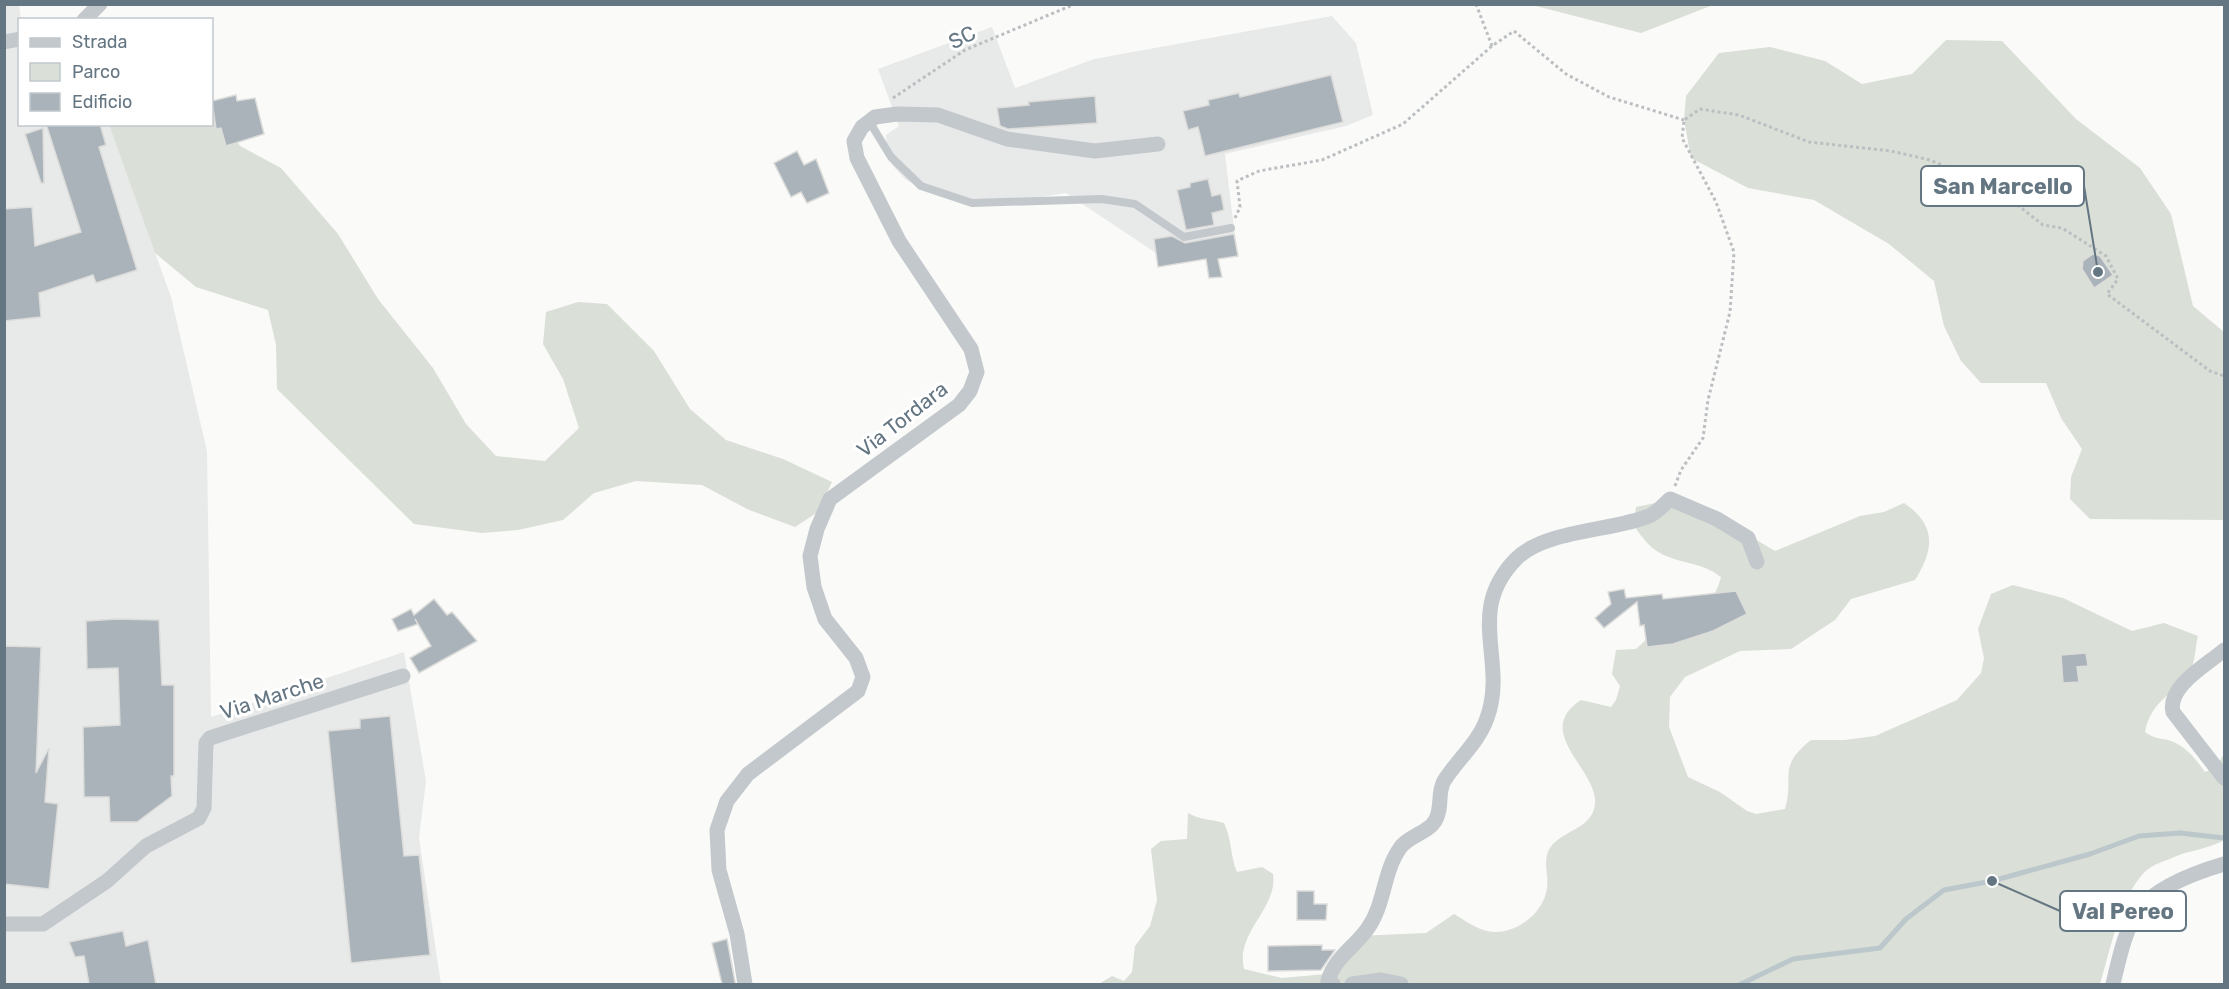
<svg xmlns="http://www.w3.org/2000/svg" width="2229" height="989" font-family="Rubik,sans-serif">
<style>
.built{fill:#e8e9e9}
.green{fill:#dadfd7}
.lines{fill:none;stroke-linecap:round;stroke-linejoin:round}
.stream{stroke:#bbc7cb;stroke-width:5}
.building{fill:#aab3b9;stroke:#dcdcda;stroke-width:1.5}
.path{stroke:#bbbfc2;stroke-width:3;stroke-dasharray:3 3;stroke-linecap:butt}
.service{stroke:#c3c8cc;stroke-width:8}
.minor{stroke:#c3c8cc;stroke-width:15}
.labels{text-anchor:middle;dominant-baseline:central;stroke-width:6;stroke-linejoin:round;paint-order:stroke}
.street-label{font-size:21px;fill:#657683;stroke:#fff}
.leader{fill:none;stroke:#657683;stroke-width:2}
.callout-dot{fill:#657683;stroke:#fff;stroke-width:2}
.callout{fill:#fff;stroke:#657683;stroke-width:2}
.callout-label{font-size:22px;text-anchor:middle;font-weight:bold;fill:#657683}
</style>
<rect width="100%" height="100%" fill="#fafaf8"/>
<g class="built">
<path d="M19 4 21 19 20 124 109 125 171 297 207 451 211 717 404 652 426 781 419 838 441 984H5L4 5Z"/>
<path d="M1332 16 1356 43 1373 115 1346 126 1225 154 1236 245 1159 255 1066 193 1023 200 954 199 919 187 905 179 892 165 887 151 886 135 899 126 878 69 992 27 1015 88 1094 59Z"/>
</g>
<g class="green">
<path d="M1532 5H1713L1641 33Z"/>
<path d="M1946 40 2002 41 2076 119 2140 168 2171 214 2193 306 2224 332V520L2090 519 2070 499 2071 477 2082 449 2061 418 2046 383H1981L1961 361 1944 326 1934 281 1889 244 1814 200 1748 188 1691 158 1684 120 1686 96 1719 53 1770 47 1825 61 1862 84 1912 74Z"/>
<path d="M212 105 240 146 281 168 338 234 378 299 433 368 466 424 496 456 545 461 579 428 563 379 543 344 546 312 578 302 607 304 654 351 690 409 726 440 783 459 832 482 818 512 795 527 747 509 702 485 636 481 594 493 563 520 518 530 482 533 414 524 277 389 276 345 268 310 196 287 155 253 109 125 212 124Z"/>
<path d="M1684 497 1775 551 1860 516 1884 512 1904 503C1937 525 1934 550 1915 580L1851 599 1835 620 1791 649 1740 651 1685 677 1670 697 1669 727 1688 777 1720 792 1747 811 1756 814 1785 809C1795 775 1776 768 1811 740H1845L1875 736 1957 700 1981 673 1984 658 1978 629 1991 594 2013 585 2063 598 2132 631 2164 623 2198 636C2195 645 2196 660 2191 668 2176 696 2152 697 2145 732 2153 738 2158 738 2168 740 2185 745 2195 758 2205 772L2217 767 2224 753V840C2209 849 2189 850 2172 858 2165 861 2154 864 2147 870 2121 892 2110 952 2100 984H1099L1112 976 1124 981 1132 972 1135 946 1150 926 1157 900 1151 849 1161 841 1187 839 1188 813C1200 820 1211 819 1224 823 1232 839 1230 856 1237 872L1262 867 1273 874C1278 909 1235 932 1244 969L1282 978 1337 973 1357 936 1426 933 1454 914C1464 920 1475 928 1487 931 1513 937 1544 914 1547 888 1549 875 1542 860 1550 848 1561 831 1588 830 1594 809 1605 773 1529 734 1581 700L1611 707 1616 700 1620 686 1612 674 1616 650 1636 649C1642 644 1648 637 1654 632 1684 611 1710 619 1721 577 1702 562 1680 564 1660 553 1649 547 1641 536 1634 526L1636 507Z"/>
</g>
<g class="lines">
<path class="stream" d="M1741 984 1793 959 1880 948 1906 919 1944 890 1992 881 2090 854 2139 836 2180 833 2224 838"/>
</g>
<g class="building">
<path d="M1331 75 1343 122 1205 156 1198 127 1188 130 1183 111 1209 105 1208 100 1239 93 1240 97Z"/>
<path d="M236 95 237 101 255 98 264 134 226 146 221 128 216 129 212 101Z"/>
<path d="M1095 96 1097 123 1008 129 1000 126 997 108 1029 105 1028 102Z"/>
<path d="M46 124H100L106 145 99 147 137 270 96 283 93 275 39 293 41 317 4 321V209L32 207 35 246 81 232Z"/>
<path d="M43 128 44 183H41L25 134Z"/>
<path d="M797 151 804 165 816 159 829 193 807 203 801 192 791 197 774 163Z"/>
<path d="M1208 179 1212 196 1221 194 1224 210 1212 213 1214 225 1186 230 1177 190 1190 187V183Z"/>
<path d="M1234 234 1238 256 1218 259 1222 277 1209 278 1206 259 1158 267 1154 239 1172 236 1185 243Z"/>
<path d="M2093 254 2100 256 2113 275 2094 288 2082 269 2083 261Z"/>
<path d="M1624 589 1626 598 1662 594 1663 599 1736 591 1747 614 1713 631 1673 644 1647 647 1644 625 1640 626 1637 602 1604 628 1595 618 1611 604 1608 592Z"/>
<path d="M434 599 447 615 452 612 477 641 419 673 410 658 431 646 415 619 418 624 398 631 392 619 411 609 414 615Z"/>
<path d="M117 619 159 620 162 685H174V776H171L172 796 137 822H110L109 797H84L83 727 120 725 118 668 87 669 86 621Z"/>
<path d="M4 646 41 647 36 773 49 748 45 802 58 804 49 889 4 884Z"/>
<path d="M2086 653 2088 666 2077 667 2079 682 2063 683 2061 655Z"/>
<path d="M390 716 404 856 419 855 430 955 351 963 328 731 360 728V719Z"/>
<path d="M1297 891H1314V904H1327L1326 920H1297Z"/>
<path d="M123 931 126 946 148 940 156 984H89L84 956 75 957 69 942Z"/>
<path d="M727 939 735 982V984H722L712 943Z"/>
<path d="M1322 945V950H1335L1321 970 1268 971V946Z"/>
</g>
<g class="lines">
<g class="path">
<path d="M1476 4 1492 46"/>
<path d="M893 98 965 50 1075 4"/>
<path d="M1235 218 1240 207 1237 181 1259 171 1322 160 1403 124 1492 46 1514 31 1566 74 1609 97 1684 120"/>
<path d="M1675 486 1681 470 1703 438 1708 400 1730 312 1734 252 1716 202 1682 138 1684 120 1700 109 1739 115 1809 142 1891 151 1930 160 1997 189 2043 225 2062 228 2106 256 2118 279 2107 294 2210 371 2224 376"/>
</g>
<path class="service" d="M869 121 891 157 921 186 972 203 1102 199 1135 204 1184 237 1231 228"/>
<g class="minor">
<path d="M84 20 100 4"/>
<path d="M4 42 20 39"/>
<path d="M2224 650C2207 665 2167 686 2173 712L2224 778"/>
<path d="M4 924H43L107 881 146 846 199 818 204 808 206 743 210 738 403 676"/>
<path d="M745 984 737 934 719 870 717 830 727 801 748 774 858 691 863 677 856 658 825 619 814 587 810 556 817 529 830 499 959 405 970 391 977 372 971 349 899 241 857 158 854 141 862 127 875 117 897 114 938 115 1007 139 1095 151 1158 144"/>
<path d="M1333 984 1328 981C1334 958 1355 947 1368 928 1385 904 1383 872 1400 848 1408 836 1428 833 1435 821 1443 808 1437 793 1444 781 1457 760 1479 742 1487 718 1508 661 1464 612 1516 559 1544 530 1613 531 1649 516 1657 513 1664 504 1670 499L1717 519 1748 538 1757 562"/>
<path d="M1352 984 1381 980 1401 984"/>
<path d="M2113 984C2119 960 2124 931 2139 910 2157 886 2197 872 2224 864"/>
</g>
</g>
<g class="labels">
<g class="street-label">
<text transform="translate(962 37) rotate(-27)">SC</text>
<text transform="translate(902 419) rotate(-38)">Via Tordara</text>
<text transform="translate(272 696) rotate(-18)">Via Marche</text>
</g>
</g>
<path class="leader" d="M2098 272L2084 186M1992 881L2060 911"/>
<g class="callout-dot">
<circle cx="2098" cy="272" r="6"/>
<circle cx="1992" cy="881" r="6"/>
</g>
<g class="callout">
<rect x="1921" y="166" width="163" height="40" rx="6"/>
<rect x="2060" y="891" width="126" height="40" rx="6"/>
</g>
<g class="callout-label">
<text x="2003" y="194">San Marcello</text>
<text x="2123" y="919">Val Pereo</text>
</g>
<rect width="2229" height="989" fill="none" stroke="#657683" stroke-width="12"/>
<rect x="18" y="18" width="195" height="108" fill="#ffffff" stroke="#c1c8cd" stroke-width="1.5"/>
<rect x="30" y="38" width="30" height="9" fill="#c3c8cc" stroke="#c1c8cd" stroke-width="1.5"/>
<text x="72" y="48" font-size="18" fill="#657683">Strada</text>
<rect x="30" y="63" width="30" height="18" fill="#dadfd7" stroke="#c1c8cd" stroke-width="1.5"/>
<text x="72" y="78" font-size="18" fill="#657683">Parco</text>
<rect x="30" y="93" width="30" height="18" fill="#aab3b9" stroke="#c1c8cd" stroke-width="1.5"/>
<text x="72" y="108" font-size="18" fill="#657683">Edificio</text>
</svg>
